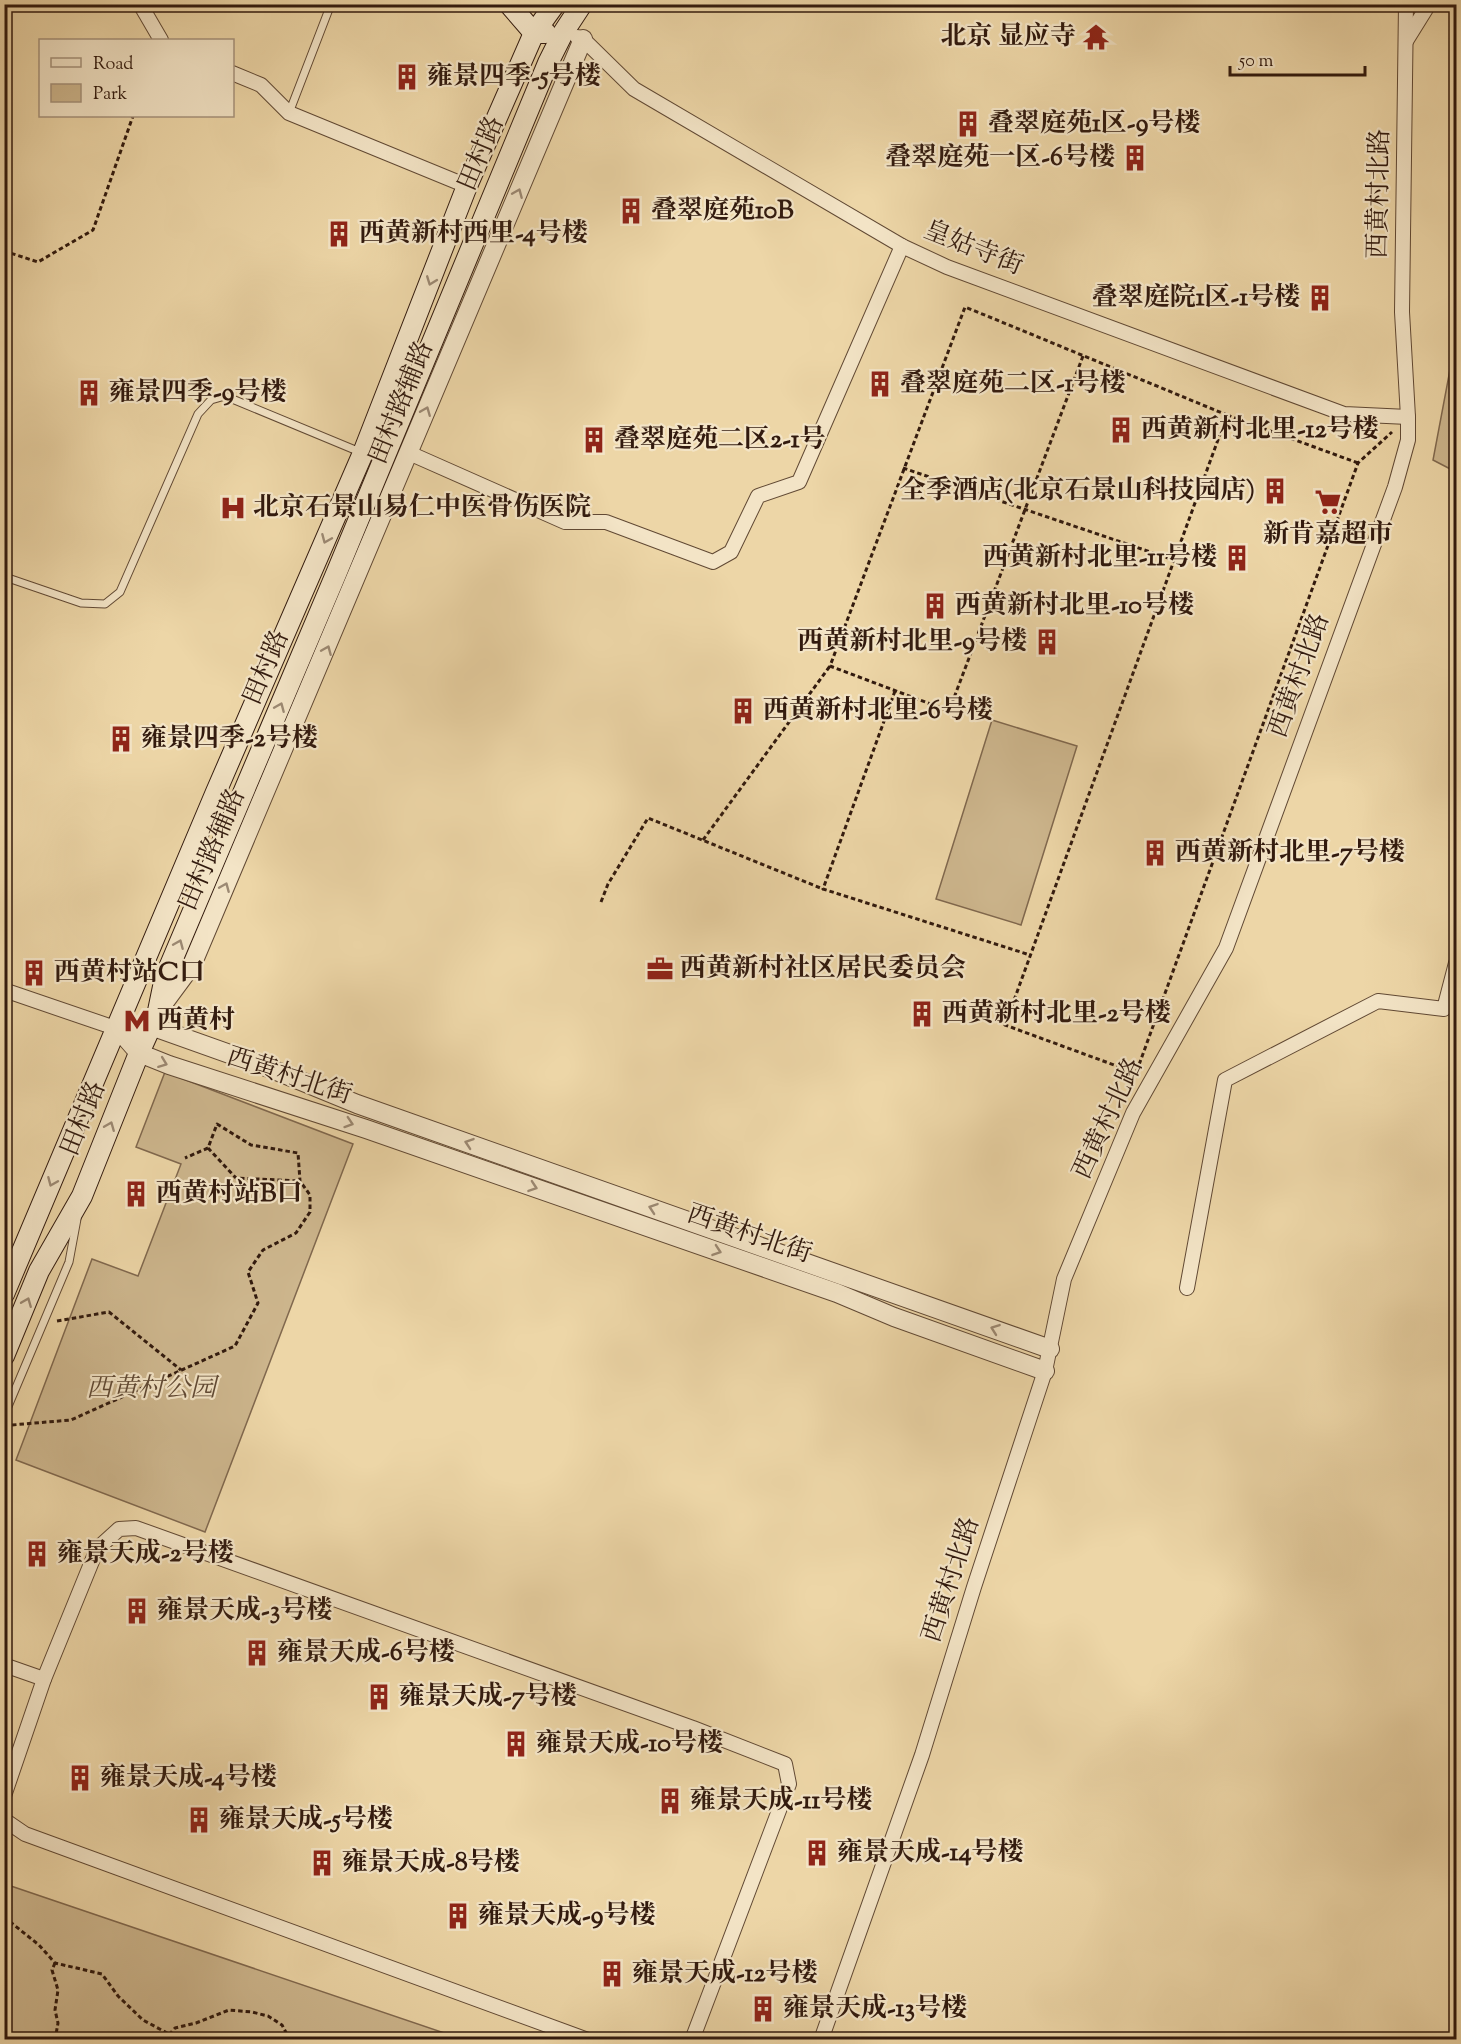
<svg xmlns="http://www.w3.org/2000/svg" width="1461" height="2044" font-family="'Sorts Mill Goudy','Noto Serif SC',serif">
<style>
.green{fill:#cdb68d;stroke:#80684e;stroke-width:1.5}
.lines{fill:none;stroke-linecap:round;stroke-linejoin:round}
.service-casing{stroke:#614934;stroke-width:9}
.minor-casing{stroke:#614934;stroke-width:16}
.tertiary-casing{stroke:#614934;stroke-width:20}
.secondary-casing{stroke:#321a0e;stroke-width:22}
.path{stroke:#321a0e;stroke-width:3;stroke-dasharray:4.5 3;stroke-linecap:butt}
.service{stroke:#f3e4c6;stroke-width:7}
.minor{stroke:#f3e4c6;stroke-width:14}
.tertiary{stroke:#f3e4c6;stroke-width:18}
.secondary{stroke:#f3e4c6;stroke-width:20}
.oneway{stroke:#9c8973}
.labels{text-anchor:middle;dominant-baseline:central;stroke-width:4.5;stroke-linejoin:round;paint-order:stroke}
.poi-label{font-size:26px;font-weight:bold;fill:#321a0e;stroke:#f3e4c6;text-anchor:start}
.street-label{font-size:26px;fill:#321a0e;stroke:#f3e4c6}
.park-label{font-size:26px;font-style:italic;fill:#604934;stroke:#f3e4c6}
</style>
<rect width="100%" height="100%" fill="#edd6a7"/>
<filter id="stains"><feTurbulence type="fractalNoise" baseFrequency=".00333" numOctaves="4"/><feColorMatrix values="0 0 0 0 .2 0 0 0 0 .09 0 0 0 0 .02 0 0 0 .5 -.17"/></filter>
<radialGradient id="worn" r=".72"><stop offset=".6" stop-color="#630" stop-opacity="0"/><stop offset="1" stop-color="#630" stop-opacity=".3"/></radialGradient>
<g class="green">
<path d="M1456 354V472L1433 460 1452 359Z"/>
<path d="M992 720 1077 746 1021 925 936 899Z"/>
<path d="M165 1072 353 1144 205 1532 16 1460 92 1259 138 1276 181 1164 136 1147Z"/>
<path d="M5 1884 462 2039H5Z"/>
</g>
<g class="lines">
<g class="service-casing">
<g id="service">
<path d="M289 113 331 4"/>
<path d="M8 578 81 603 105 604 120 592 198 414 211 400 225 396 360 452"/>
<path d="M4 1416 69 1262 77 1219"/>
</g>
</g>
<g class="minor-casing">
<g id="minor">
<path d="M140 4 161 40"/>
<path d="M577 37 583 39 634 89 902 246 947 267 1344 414 1408 417"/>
<path d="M1406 41 1429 4"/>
<path d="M232 73 261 85 289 113 467 186"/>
<path d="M409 453 565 522H606L713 562 731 552 758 496 799 482 902 246"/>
<path d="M4 990 118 1029"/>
<path d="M1187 1288 1225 1080 1378 1001 1444 1009 1456 963"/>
<path d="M4 1665 44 1679"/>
<path d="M4 1796 44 1679 97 1549 119 1529 136 1528 693 1728 785 1764 789 1784 692 2040"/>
<path d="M4 1818 6 1821 25 1834 588 2040"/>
<path d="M821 2040 922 1755 974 1587 1045 1371 1064 1279 1133 1113 1226 948 1395 487 1408 440V417L1402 312 1406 4"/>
</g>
</g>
<g class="tertiary-casing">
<g id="tertiary">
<path d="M158 1011 192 965 583 39"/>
<path d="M118 1029 139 1053 169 1065 366 1129 837 1293 894 1317 1045 1371"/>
<path d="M118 1029 151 1026 269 1068 357 1104 1050 1349"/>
</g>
</g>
<g class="secondary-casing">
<g id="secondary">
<path d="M509 4 534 33H546"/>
<path d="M4 1294 216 792 363 453 467 186 534 33 555 4"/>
<path d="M4 1356 39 1271 82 1196 139 1053 158 1011 165 977 336 574 548 63 563 33 582 4"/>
</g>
</g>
<g class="path">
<path d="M4 251 38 262 93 230 133 116"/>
<path d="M1083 356 949 711 830 666 965 307 992 318 1227 415"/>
<path d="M1358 463 1227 415 1005 1025 1136 1073 1358 463 1392 432"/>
<path d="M903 468 1174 560"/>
<path d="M895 691 823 889 1030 955"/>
<path d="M703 840 830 666"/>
<path d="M601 902 608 884 648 818 823 889"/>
<path d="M208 1148 236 1178 300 1181"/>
<path d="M57 1321 109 1312 181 1370"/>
<path d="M12 1425 71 1420 235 1346 258 1303 248 1272 263 1250 296 1233 310 1212V1195L300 1181 298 1153 251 1145 217 1124 208 1148 185 1158"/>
<path d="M4 1917 39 1945 55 1963 102 1974 118 1996 143 2020 169 2034"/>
<path d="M55 1963 52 1970 58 1990 55 2010 58 2023 55 2040"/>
<path d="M164 2040 175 2028 196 2023 229 2010 252 2012 268 2016 282 2025 290 2040"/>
</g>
<use href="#service" class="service"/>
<use href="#minor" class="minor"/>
<use href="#tertiary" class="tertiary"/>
<use href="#secondary" class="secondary"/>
</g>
<defs><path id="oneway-chevron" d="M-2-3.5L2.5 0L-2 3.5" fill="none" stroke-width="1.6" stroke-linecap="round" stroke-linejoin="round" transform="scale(1.5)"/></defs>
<g class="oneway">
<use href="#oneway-chevron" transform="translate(518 193) rotate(-67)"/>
<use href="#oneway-chevron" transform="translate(431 281) rotate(111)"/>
<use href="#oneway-chevron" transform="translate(426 411) rotate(-68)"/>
<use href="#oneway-chevron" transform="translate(326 539) rotate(113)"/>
<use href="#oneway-chevron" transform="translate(327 650) rotate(-67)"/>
<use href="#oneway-chevron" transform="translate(280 707) rotate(-67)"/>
<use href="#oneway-chevron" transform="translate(225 887) rotate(-67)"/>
<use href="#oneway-chevron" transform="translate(179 944) rotate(-67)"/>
<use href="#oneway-chevron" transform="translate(163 1063) rotate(21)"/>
<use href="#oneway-chevron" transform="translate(349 1123) rotate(18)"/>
<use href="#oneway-chevron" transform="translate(110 1126) rotate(-68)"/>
<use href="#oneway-chevron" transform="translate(469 1143) rotate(-161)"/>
<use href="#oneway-chevron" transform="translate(52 1182) rotate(113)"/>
<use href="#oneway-chevron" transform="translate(533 1187) rotate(19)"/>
<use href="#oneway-chevron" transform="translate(653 1208) rotate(-161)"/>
<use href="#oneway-chevron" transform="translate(717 1251) rotate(19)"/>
<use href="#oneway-chevron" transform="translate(27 1302) rotate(-68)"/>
<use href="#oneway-chevron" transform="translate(995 1329) rotate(-160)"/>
</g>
<defs>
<g id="temple-bare" transform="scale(2.07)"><path d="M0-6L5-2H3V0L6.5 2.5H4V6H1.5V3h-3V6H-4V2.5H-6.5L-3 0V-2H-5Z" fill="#8f2418" stroke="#f3e4c6" stroke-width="2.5" paint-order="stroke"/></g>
<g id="building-bare" transform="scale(2.07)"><path d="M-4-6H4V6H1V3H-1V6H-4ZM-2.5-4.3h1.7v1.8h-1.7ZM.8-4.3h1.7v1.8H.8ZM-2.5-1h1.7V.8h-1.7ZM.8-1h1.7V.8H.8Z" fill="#8f2418" stroke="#f3e4c6" stroke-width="2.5" paint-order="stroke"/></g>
<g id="supermarket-bare" transform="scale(2.07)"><path d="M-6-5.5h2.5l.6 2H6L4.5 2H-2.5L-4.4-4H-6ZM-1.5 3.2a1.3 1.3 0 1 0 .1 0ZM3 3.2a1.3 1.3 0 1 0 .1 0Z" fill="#8f2418" stroke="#f3e4c6" stroke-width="2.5" paint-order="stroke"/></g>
<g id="hospital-bare" transform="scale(2.07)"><path d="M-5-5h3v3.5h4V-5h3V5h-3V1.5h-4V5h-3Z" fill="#8f2418" stroke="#f3e4c6" stroke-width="2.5" paint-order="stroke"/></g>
<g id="office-bare" transform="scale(2.07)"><path d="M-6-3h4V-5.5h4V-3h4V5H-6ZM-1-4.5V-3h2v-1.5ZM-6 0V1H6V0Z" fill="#8f2418" stroke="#f3e4c6" stroke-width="2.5" paint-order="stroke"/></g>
<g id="metro-bare" transform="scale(2.07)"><path d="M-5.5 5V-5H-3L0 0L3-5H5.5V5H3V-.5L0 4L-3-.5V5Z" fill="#8f2418" stroke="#f3e4c6" stroke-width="2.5" paint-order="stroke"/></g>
</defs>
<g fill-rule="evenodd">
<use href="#temple-bare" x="1096" y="37"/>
<use href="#building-bare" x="407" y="77"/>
<use href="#building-bare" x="968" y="124"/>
<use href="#building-bare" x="1135" y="158"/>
<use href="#building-bare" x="631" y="211"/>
<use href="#building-bare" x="339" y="234"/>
<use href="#building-bare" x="1320" y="298"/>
<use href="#building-bare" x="880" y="384"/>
<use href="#building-bare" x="89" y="393"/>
<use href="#building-bare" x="1121" y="430"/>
<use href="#building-bare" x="594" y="440"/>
<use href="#building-bare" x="1275" y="491"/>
<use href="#supermarket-bare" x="1328" y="502"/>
<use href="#hospital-bare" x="233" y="508"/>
<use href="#building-bare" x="1237" y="558"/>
<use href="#building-bare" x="935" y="606"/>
<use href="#building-bare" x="1047" y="642"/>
<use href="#building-bare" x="743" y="711"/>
<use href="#building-bare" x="121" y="739"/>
<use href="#building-bare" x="1155" y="853"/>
<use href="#office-bare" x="660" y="969"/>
<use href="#building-bare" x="34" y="973"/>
<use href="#building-bare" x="922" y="1014"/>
<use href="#metro-bare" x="137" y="1021"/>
<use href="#building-bare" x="136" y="1194"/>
<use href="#building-bare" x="37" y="1554"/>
<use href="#building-bare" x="137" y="1611"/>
<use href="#building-bare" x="257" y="1653"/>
<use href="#building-bare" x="379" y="1697"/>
<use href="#building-bare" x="516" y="1744"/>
<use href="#building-bare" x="80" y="1778"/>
<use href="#building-bare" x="670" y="1801"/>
<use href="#building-bare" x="199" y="1820"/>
<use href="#building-bare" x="817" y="1853"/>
<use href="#building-bare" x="322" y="1863"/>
<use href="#building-bare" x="458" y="1916"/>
<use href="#building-bare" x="612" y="1974"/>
<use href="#building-bare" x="763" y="2009"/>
</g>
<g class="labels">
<g class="poi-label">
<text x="1076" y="37" text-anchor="end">北京 显应寺</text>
<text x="427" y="77">雍景四季-5号楼</text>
<text x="988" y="124">叠翠庭苑1区-9号楼</text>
<text x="1115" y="158" text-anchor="end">叠翠庭苑一区-6号楼</text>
<text x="651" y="211">叠翠庭苑10B</text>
<text x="359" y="234">西黄新村西里-4号楼</text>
<text x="1300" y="298" text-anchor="end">叠翠庭院1区-1号楼</text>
<text x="900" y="384">叠翠庭苑二区-1号楼</text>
<text x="109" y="393">雍景四季-9号楼</text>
<text x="1141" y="430">西黄新村北里-12号楼</text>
<text x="614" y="440">叠翠庭苑二区2-1号</text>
<text x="1255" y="491" text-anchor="end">全季酒店(北京石景山科技园店)</text>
<text x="253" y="508">北京石景山易仁中医骨伤医院</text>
<text x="1328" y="535" text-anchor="middle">新肯嘉超市</text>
<text x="1217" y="558" text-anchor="end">西黄新村北里-11号楼</text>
<text x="955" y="606">西黄新村北里-10号楼</text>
<text x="1027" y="642" text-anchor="end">西黄新村北里-9号楼</text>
<text x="763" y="711">西黄新村北里-6号楼</text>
<text x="141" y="739">雍景四季-2号楼</text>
<text x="1175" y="853">西黄新村北里-7号楼</text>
<text x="680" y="969">西黄新村社区居民委员会</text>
<text x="54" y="973">西黄村站C口</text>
<text x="942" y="1014">西黄新村北里-2号楼</text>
<text x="157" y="1021">西黄村</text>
<text x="156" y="1194">西黄村站B口</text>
<text x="57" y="1554">雍景天成-2号楼</text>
<text x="157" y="1611">雍景天成-3号楼</text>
<text x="277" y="1653">雍景天成-6号楼</text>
<text x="399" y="1697">雍景天成-7号楼</text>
<text x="536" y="1744">雍景天成-10号楼</text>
<text x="100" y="1778">雍景天成-4号楼</text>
<text x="690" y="1801">雍景天成-11号楼</text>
<text x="219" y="1820">雍景天成-5号楼</text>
<text x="837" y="1853">雍景天成-14号楼</text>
<text x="342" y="1863">雍景天成-8号楼</text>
<text x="478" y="1916">雍景天成-9号楼</text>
<text x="632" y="1974">雍景天成-12号楼</text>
<text x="783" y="2009">雍景天成-13号楼</text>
</g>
<g class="street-label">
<text transform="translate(482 154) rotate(-67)">田村路</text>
<text transform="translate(1380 194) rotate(-89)">西黄村北路</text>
<text transform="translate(973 249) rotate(22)">皇姑寺街</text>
<text transform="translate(402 403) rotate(-68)">田村路辅路</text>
<text transform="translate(267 668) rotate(-67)">田村路</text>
<text transform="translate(1300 676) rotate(-70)">西黄村北路</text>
<text transform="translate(213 850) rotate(-67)">田村路辅路</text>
<text transform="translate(289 1077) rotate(18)">西黄村北街</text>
<text transform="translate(84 1119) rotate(-68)">田村路</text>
<text transform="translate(1109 1119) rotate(-65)">西黄村北路</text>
<text transform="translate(749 1235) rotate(19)">西黄村北街</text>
<text transform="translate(952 1580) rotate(-72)">西黄村北路</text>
</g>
<g class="park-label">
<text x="151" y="1389">西黄村公园</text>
</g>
</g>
<rect width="1461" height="2044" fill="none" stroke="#edd6a7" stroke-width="24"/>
<rect x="6" y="6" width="1449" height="2032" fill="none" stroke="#321a0e" stroke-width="3"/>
<rect x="12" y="12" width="1437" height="2020" fill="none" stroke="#321a0e" stroke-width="1.5"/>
<rect x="39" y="39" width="195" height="78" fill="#f3e4c6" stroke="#a6937c" stroke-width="1.5"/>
<rect x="51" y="58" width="30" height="9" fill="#f3e4c6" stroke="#a6937c" stroke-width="1.5"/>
<text x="93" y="69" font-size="18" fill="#321a0e">Road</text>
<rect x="51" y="84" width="30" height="18" fill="#cdb68d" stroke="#a6937c" stroke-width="1.5"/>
<text x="93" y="99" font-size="18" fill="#321a0e">Park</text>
<path d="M1230 66v9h135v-9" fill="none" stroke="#321a0e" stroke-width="3"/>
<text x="1239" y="66" font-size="18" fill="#321a0e" stroke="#f3e4c6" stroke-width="4.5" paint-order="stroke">50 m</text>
<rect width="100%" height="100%" filter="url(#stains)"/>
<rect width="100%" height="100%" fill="url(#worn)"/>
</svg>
